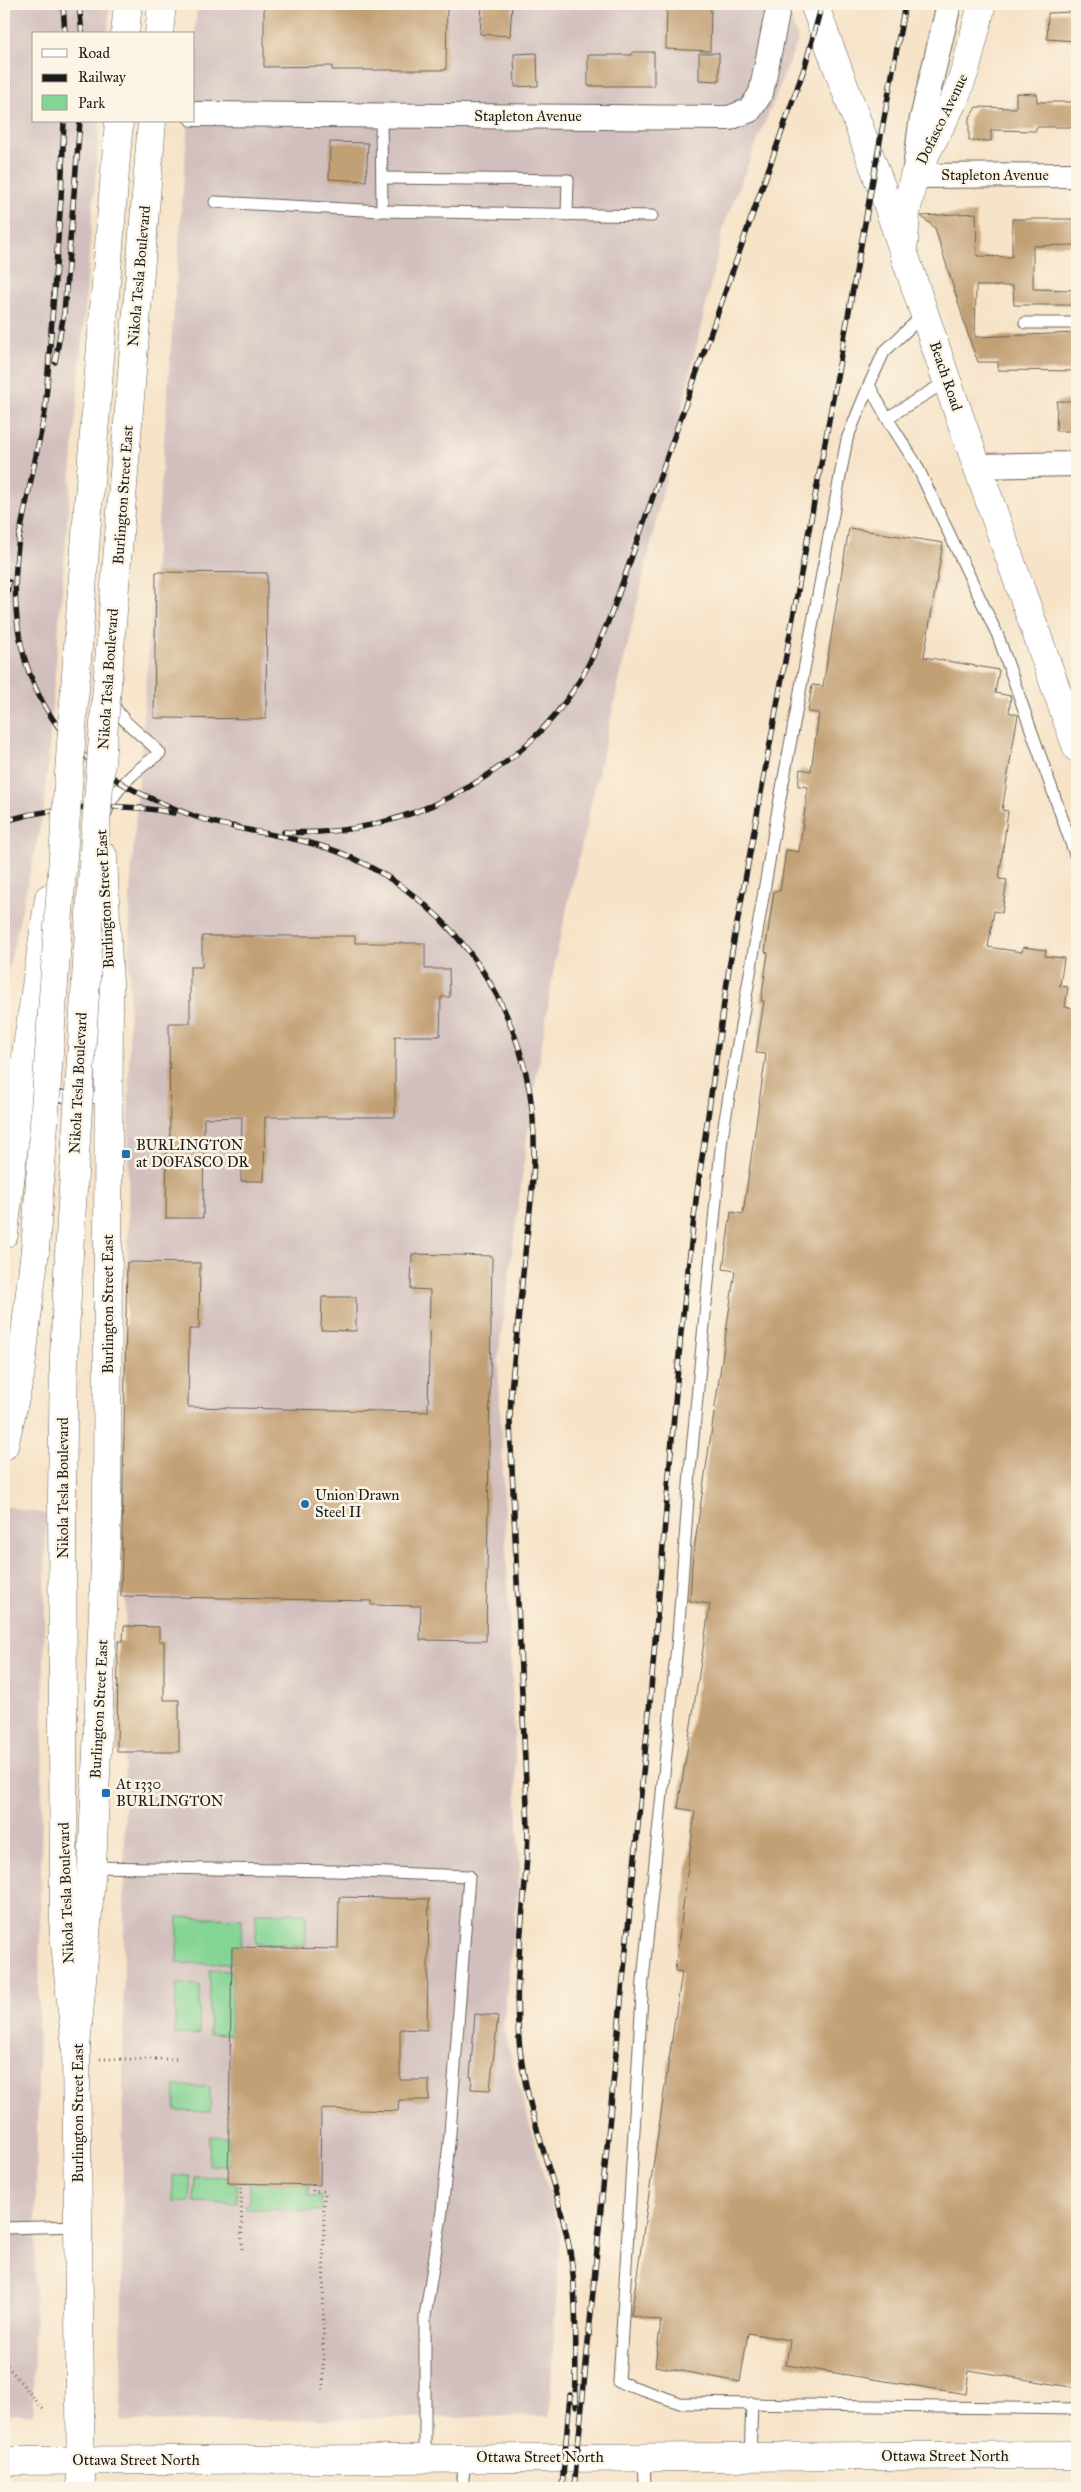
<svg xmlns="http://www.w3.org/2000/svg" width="1081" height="2492" font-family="'IM FELL Great Primer',serif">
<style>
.industrial{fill:#d1bfbd}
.green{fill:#84d494;stroke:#507858}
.building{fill:#c2a076}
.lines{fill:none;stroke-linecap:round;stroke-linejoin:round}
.lane-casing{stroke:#686258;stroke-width:13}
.street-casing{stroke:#686258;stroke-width:26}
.secondary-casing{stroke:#686258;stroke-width:29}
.highway-casing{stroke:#686258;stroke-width:29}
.path{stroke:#686258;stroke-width:3;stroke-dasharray:1 4;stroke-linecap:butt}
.lane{stroke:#fff;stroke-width:11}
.street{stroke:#fff;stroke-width:24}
.secondary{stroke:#fff;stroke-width:28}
.highway{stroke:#fff;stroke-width:28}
.rail-casing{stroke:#1c1c1c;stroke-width:5.5}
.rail{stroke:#fcf5e5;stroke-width:4;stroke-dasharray:11;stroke-linecap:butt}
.highway-bridge-casing{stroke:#686258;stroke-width:29;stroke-linecap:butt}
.highway-bridge{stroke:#fff;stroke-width:28}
.poi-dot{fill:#1f6fb2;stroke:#fcf5e5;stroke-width:2}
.labels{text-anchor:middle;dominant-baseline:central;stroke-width:5;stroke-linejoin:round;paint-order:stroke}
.street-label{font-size:15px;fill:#1c1c1c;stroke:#fcf5e5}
.poi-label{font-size:15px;fill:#1c1c1c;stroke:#fcf5e5;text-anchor:start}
</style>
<rect width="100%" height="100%" fill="#fcf5e5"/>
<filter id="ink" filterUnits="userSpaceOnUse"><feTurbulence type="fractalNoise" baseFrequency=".02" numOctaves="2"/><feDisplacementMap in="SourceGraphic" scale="10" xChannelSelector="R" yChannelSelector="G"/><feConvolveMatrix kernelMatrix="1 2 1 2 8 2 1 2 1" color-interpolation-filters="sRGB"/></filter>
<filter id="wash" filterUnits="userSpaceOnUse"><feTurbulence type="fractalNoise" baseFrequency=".0096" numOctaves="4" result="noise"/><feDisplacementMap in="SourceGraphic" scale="20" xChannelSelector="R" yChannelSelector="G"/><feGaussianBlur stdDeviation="1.12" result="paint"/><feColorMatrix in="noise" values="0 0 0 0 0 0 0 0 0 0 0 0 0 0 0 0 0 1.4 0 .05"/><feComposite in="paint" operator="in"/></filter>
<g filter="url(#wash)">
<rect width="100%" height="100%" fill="#f6e3c8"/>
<g class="industrial">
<path d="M4 4H110L108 34H34V121H100L44 809 4 990Z"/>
<path d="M197 4H786L798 40 725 222 556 956 529 1124 498 1358 520 1868 503 2027 560 2235 549 2416 121 2422 130 894 188 121H194V46Z"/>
<path d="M4 1506 46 1514 33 2414 4 2415Z"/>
</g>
<g class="green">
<path d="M256 1913H306V1945L256 1944Z"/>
<path d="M178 1917 242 1919 241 1947H232V1964L177 1963Z"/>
<path d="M210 1970 232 1971 230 2035 209 2034Z"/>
<path d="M176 1984 200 1985 199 2035 175 2034Z"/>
<path d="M175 2086 210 2087V2112L175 2111Z"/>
<path d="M210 2136 229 2137 228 2166 209 2165Z"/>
<path d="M173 2175 190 2176V2202L173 2201Z"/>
<path d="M195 2176 228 2177V2183H236L237 2203 194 2202Z"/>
<path d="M250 2183 308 2184V2196H321L322 2211 246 2209V2204L250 2203Z"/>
</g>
<g id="blocks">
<g class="building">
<path d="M264 4H447L446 70H332V66L264 67Z"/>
<path d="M482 4H512L510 36 480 34Z"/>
<path d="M667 4H711L710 51 666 49Z"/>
<path d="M1074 12 1075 41 1047 39 1048 13Z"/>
<path d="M632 52H654V86H588V55H632Z"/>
<path d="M537 53 538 86 515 87 514 54Z"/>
<path d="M699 53H719V81L699 80Z"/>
<path d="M1016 93 1037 94V102H1077V127H1036V131L991 130V141H969V119L976 107 1016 108Z"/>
<path d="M330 142 368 143 366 181 329 179Z"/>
<path d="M976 213 977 256 1012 257V219H1075V245L1033 246V289L1077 290V305H1014L1013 286H976L975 337 1077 333V371L998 370V362H978L972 347 935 228 921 216Z"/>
<path d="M1057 401H1077V431H1056Z"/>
<path d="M849 528 943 543 924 657 999 670 995 693 1011 696 1009 712 1018 715 1002 810 1008 811 999 879 1007 880 1002 913 994 911 988 947 1022 952 1023 947 1046 950 1045 956 1064 958 1060 986 1068 987 1065 1007 1077 1009V2388L969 2370 966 2394 786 2365 790 2340 748 2333 740 2382 655 2366 661 2321 631 2315 682 1972 675 1971 695 1811 678 1808 710 1604 690 1601 692 1563 735 1271 723 1269 731 1212 743 1214 766 1054 756 1053 764 1001H761L768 953 765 952 774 891H780L786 850 799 852 808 787 798 786 800 769 811 771 819 713 808 712 812 685 823 686Z"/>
<path d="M156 572 267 573 266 719 154 718Z"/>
<path d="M202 936H355V943H425V969H449L450 997H441L440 1036H395V1117H265L264 1181H241L242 1117 204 1118 203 1218H166L167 1139H170L169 1023H190V967H202Z"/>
<path d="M412 1254 492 1256 486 1641 420 1640 421 1606 371 1605V1601L121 1596 127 1262 200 1263 199 1329H189L188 1407 428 1412 430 1290 411 1289Z"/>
<path d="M322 1297H356V1331L321 1330Z"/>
<path d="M124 1626 159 1627V1641H164V1700H179V1752H117L118 1641H123Z"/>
<path d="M339 1897 429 1899 427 2030 400 2029V2080H429V2100H399L398 2111 321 2109 320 2185 228 2183 232 1947 338 1949Z"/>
<path d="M475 2014 498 2016 490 2090 471 2089 472 2077H470Z"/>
</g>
</g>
</g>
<g filter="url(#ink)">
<use href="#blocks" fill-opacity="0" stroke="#686258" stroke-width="1"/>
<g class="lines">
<g class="lane-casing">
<g id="lane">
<path d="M382 178 568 180 567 215"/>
<path d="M215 202 382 211 381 115"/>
<path d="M382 211 652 216"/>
<path d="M1025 323H1077"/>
<path d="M869 385 884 352 924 314"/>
<path d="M887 418 947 381"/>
<path d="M106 813C115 786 138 769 160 753 143 734 124 726 112 702"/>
<path d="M1077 860 998 636 916 464 887 418 869 385 847 439 777 815 722 1137 690 1471 678 1636 643 1980 619 2382 680 2403 1077 2409"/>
<path d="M46 1096 109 1098"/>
<path d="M92 1867 336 1871 469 1876 450 2133 442 2211 425 2317V2458"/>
<path d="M4 2228 79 2226"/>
<path d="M644 2456 645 2488"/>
<path d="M750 2457 752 2403"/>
<path d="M462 2488 465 2458"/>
</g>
</g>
<g class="street-casing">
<g id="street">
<path d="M949 4 921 123 914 176 1077 175"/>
<path d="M194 114 729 118 750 110 761 93 779 4"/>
<path d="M978 466 1077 464"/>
</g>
</g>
<g class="secondary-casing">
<g id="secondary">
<path d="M814 4 885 197 947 381 1077 748"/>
<path d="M904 242 906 213 914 176 954 100 966 68 982 4"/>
<path d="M4 1234 20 1095 49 898"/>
<path d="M4 2461 1077 2455"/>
<path d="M81 2488 76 2047 92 1867 107 1516 109 984 103 856"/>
</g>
</g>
<g class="highway-casing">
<g id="highway">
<path d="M125 34 128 4"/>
<path d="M159 34 162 4"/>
<path d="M69 1253 64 1356 62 1496 64 1935 76 2047"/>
<path d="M4 1446 20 1376 35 1250"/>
</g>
</g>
<g class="path">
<path d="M100 2059H176"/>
<path d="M241 2183 242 2250"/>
<path d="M313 2185V2191H324L323 2390"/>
<path d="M4 2362 43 2409"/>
</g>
<use href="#lane" class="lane"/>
<use href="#street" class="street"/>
<use href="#secondary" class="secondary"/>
<use href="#highway" class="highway"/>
<g class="rail-casing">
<g id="rail">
<path d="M63 4 65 34"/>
<path d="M79 4 82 34"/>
<path d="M55 362 64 313 80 121"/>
<path d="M20 532C0 656 44 756 164 804 187 814 214 825 239 827"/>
<path d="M19 538 45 412 61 199 64 121"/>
<path d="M4 609 9 582"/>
<path d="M4 821C61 805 116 802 174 813"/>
<path d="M233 827C271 835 311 840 346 855 459 904 532 1017 534 1139 535 1174 530 1209 526 1244 521 1293 516 1342 511 1391L510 1423 528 1828C527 1905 510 1980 521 2057 530 2123 558 2185 570 2251 578 2300 575 2356 576 2406"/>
<path d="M284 832C399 839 520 779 580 680 594 656 605 630 615 604L805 66 822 4"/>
<path d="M562 2488 570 2395"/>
<path d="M574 2488 650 1701 681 1332 696 1200 729 968 905 4"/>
</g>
</g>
<use href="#rail" class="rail"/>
<g class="highway-bridge-casing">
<g id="highway-bridge">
<path d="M35 1250 86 534 119 121"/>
<path d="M69 1253 94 850 152 121"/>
</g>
</g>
<use href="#highway-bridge" class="highway-bridge"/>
</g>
</g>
<g class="poi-dot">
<rect x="121" y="1149" width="10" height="10" rx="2.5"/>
<circle cx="305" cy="1504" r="5"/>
<rect x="101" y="1788" width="10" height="10" rx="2.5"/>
</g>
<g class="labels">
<g class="street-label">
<text x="528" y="116">Stapleton Avenue</text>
<text transform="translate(942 119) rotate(-64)">Dofasco Avenue</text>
<text x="995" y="175">Stapleton Avenue</text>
<text transform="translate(139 276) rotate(-85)">Nikola Tesla Boulevard</text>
<text transform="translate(946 376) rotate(71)">Beach Road</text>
<text transform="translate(123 495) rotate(-86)">Burlington Street East</text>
<text transform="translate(108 679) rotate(-86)">Nikola Tesla Boulevard</text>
<text transform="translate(105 899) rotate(-93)">Burlington Street East</text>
<text transform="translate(78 1083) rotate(-87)">Nikola Tesla Boulevard</text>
<text transform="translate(108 1304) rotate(-90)">Burlington Street East</text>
<text transform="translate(63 1488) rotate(-90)">Nikola Tesla Boulevard</text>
<text transform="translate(99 1709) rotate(-87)">Burlington Street East</text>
<text transform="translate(66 1893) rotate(-92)">Nikola Tesla Boulevard</text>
<text transform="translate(78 2113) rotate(-90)">Burlington Street East</text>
<text x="945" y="2456">Ottawa Street North</text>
<text x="540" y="2457">Ottawa Street North</text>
<text x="136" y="2460">Ottawa Street North</text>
</g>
<g class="poi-label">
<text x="136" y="1145">BURLINGTON<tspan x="136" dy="17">at DOFASCO DR</tspan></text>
<text x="315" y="1495">Union Drawn<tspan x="315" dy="17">Steel II</tspan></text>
<text x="116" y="1784">At 1330<tspan x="116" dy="17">BURLINGTON</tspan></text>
</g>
</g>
<rect width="1081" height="2492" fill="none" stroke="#fcf5e5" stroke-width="20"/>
<rect x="32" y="32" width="162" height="90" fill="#fcf5e5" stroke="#a29e95"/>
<rect x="42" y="49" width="25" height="8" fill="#ffffff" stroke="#a29e95"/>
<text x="78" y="58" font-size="15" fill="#1c1c1c">Road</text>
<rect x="42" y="74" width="25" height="8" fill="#1c1c1c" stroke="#a29e95"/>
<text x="78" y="82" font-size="15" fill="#1c1c1c">Railway</text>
<rect x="42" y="95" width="25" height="15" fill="#84d494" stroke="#a29e95"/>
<text x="78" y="108" font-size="15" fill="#1c1c1c">Park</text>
</svg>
